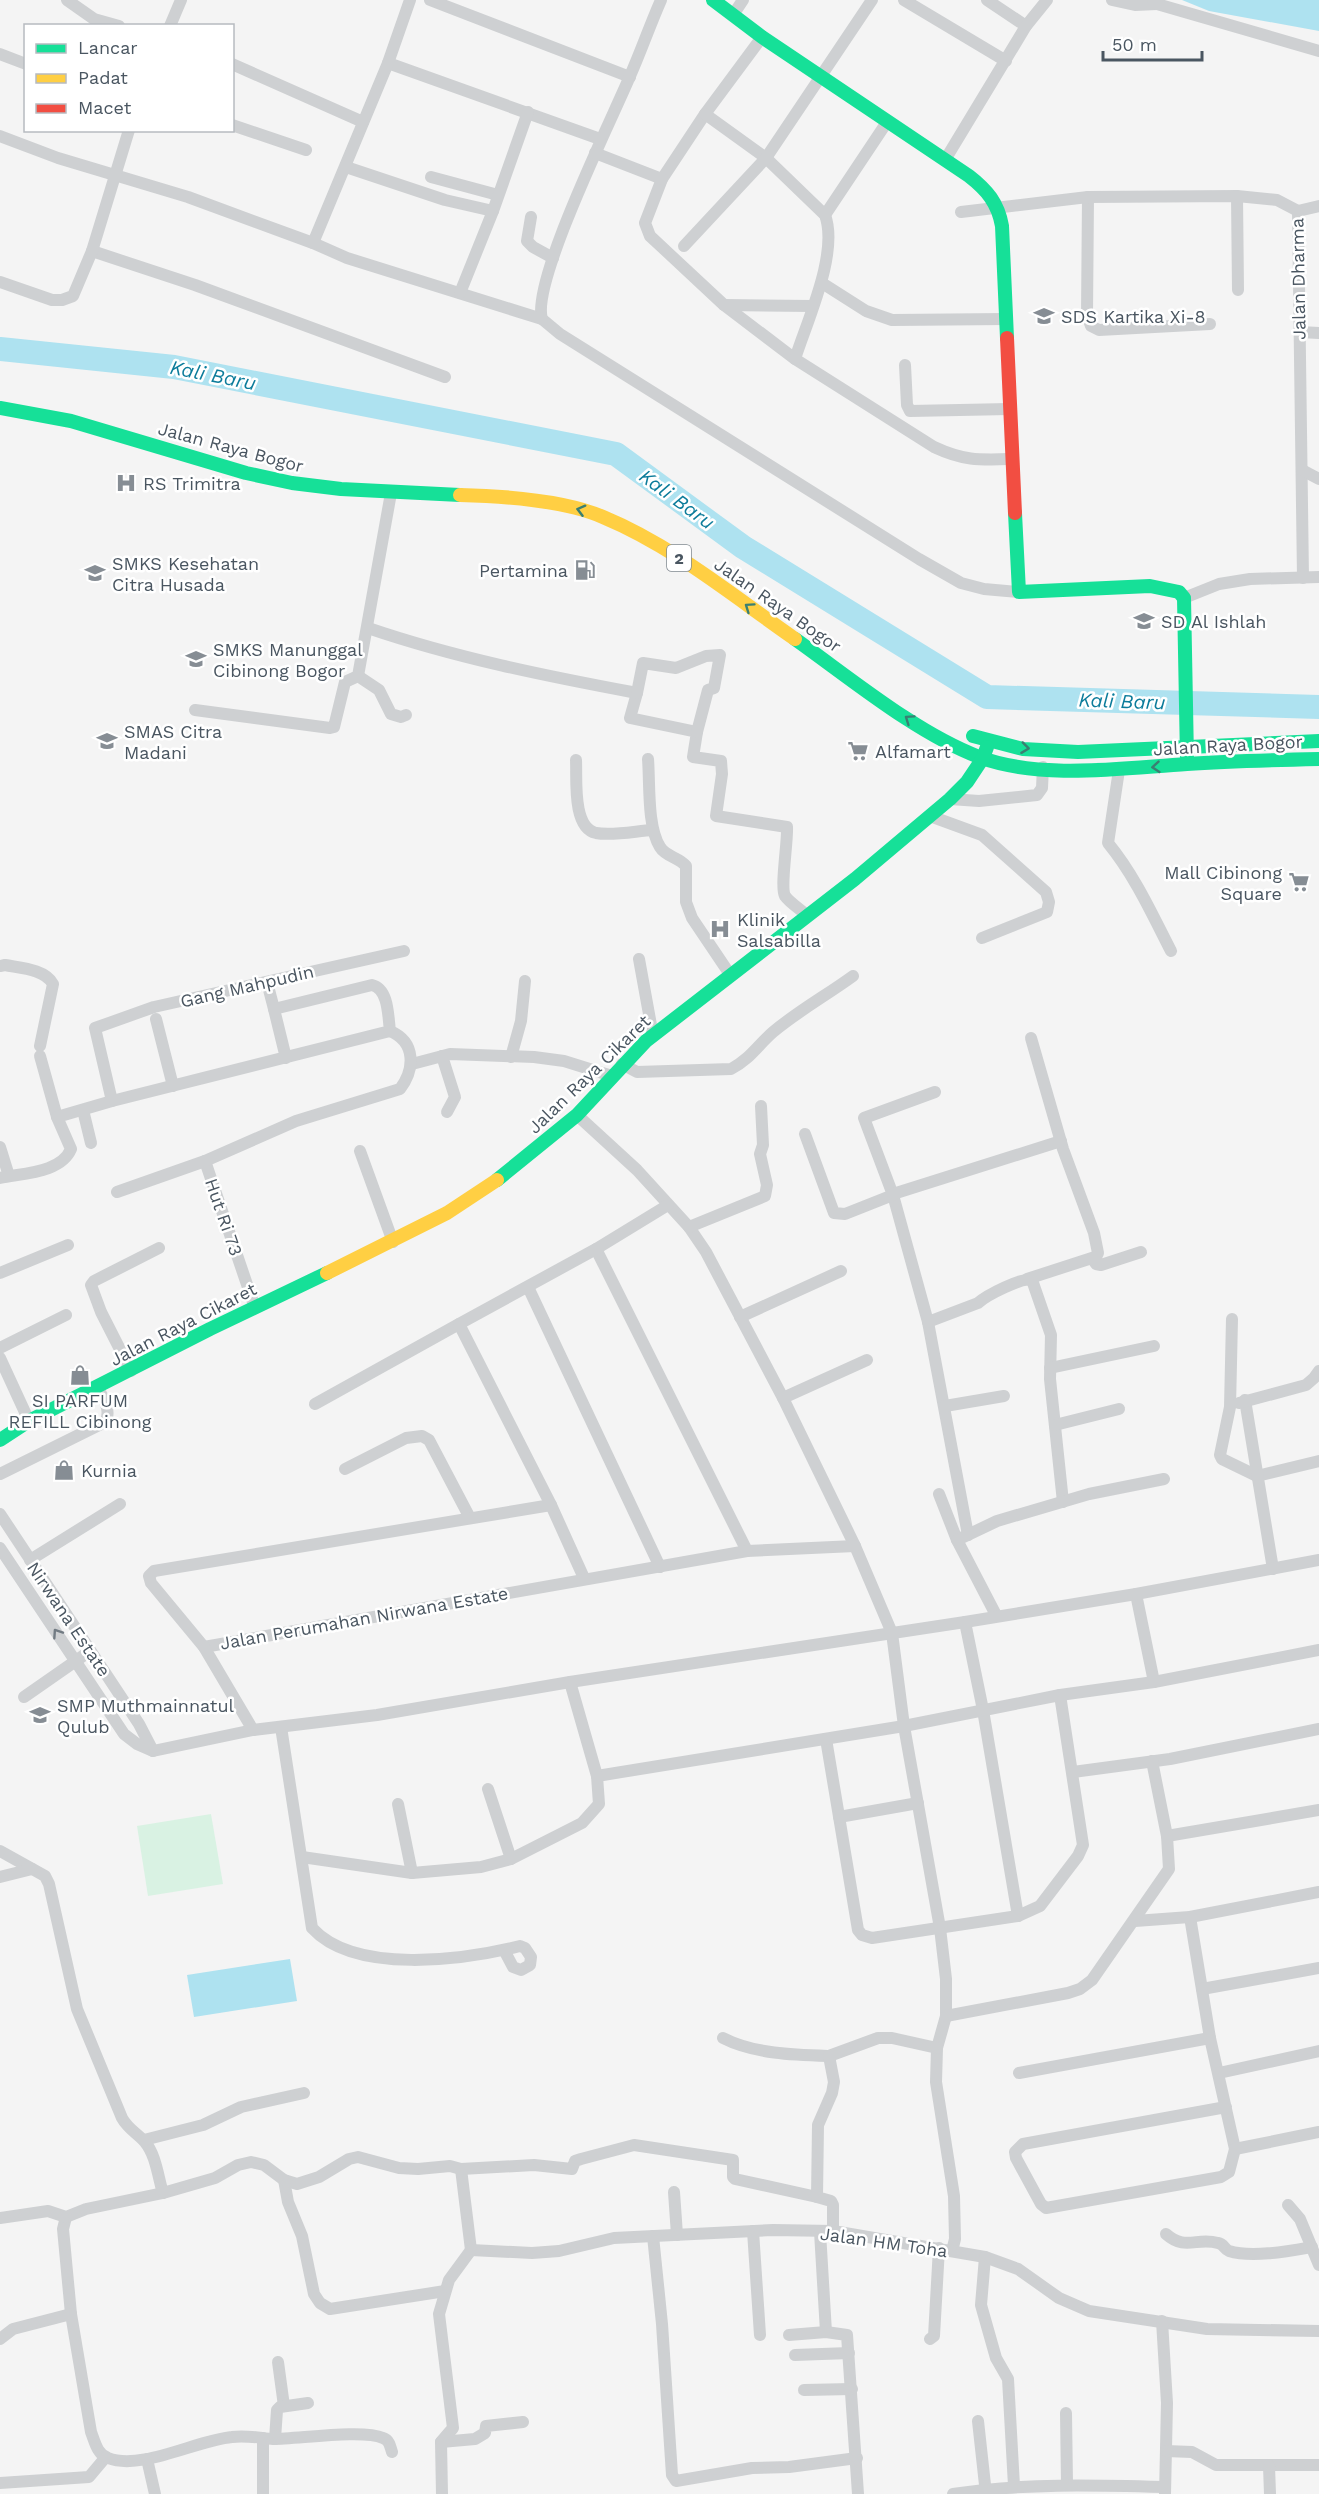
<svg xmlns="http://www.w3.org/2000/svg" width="1319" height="2494" font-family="'Work Sans',sans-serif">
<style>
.green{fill:#d9f2e3}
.water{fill:#aee2f0}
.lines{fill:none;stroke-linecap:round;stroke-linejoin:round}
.river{stroke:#aee2f0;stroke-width:24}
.street{stroke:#ced0d2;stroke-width:12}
.fast{stroke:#16e098;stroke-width:14}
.slow{stroke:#ffcf43;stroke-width:14}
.jam{stroke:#f24e42;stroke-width:14}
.oneway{stroke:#3a7f72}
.oneway2{stroke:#727b83}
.labels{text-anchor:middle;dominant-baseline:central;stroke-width:5;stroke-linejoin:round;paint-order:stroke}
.shield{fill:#fff;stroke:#808990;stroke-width:1.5}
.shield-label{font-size:16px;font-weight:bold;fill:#4a5661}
.street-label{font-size:18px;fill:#4a5661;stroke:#fff}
.poi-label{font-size:18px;fill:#4a5661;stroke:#fff;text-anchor:start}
.water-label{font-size:20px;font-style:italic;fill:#0c7c9b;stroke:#fff}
</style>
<rect width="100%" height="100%" fill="#f4f4f4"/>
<path class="green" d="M211 1814 223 1884 148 1896 137 1826Z"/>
<g class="water">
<path d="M1182 0H1319V31L1209 11Z"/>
<path d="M290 1959 297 2001 194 2017 187 1975Z"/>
</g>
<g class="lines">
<path class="river" d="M0 349 174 367 616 454 743 547 987 697 1319 707"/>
<g class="street">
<path d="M67 0 94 19 119 26"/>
<path d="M430 0 630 77"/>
<path d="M661 0C650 25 641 51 630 76 612 119 531 282 542 319L560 334 919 559 961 583 984 589 1019 592"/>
<path d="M904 0 1006 61"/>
<path d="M987 0 1026 26"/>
<path d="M1112 0 1135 5 1157 4"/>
<path d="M1153 0 1157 4 1319 51"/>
<path d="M733 15 743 0"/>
<path d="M170 26 181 0"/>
<path d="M762 37 705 114 662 179 645 223 650 236 724 305 795 359 934 447C964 461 979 460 1012 459"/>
<path d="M0 54 26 64"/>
<path d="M388 63 600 139"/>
<path d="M232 64 363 122"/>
<path d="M705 114 766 158 825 215C839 253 807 321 795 359"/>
<path d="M232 125 306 150"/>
<path d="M0 136 58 158 188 197 313 243 347 258 542 319"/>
<path d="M595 153 662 179"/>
<path d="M945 160 1026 26 1047 0"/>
<path d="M346 167 445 200 493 211"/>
<path d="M431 177 498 195"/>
<path d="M1237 196 1238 290"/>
<path d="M1088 197 1087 315 1091 326 1099 330 1210 324"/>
<path d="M1298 211 1303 578"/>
<path d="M1298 211 1319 206"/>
<path d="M961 212 1088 197 1237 196 1277 200 1298 211"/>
<path d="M825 215 887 122"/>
<path d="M531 217 527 241 533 247 553 258"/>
<path d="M313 243 388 63 410 0"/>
<path d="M684 246 766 158 872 0"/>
<path d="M92 251 195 285 445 377"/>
<path d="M0 282 52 300H62L73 296 92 251 129 130"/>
<path d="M822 283 866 311 892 320 1006 319"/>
<path d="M460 293 493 211 528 112"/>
<path d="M724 305 812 306"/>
<path d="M1300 332 1319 333"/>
<path d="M905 365 907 405 910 411 1009 409"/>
<path d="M1302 470 1319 479"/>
<path d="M1184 598 1219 584 1250 579 1319 577"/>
<path d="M368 628C456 658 546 676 637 693L630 718 697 732 693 757 721 761 722 774 716 816 787 827C788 841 780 887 785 896 790 903 800 909 807 915"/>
<path d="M358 676 379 690 391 714 401 717 406 715"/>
<path d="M637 693 643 663 676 668 706 656 720 655 714 688 708 690 697 732"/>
<path d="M195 710 330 728 334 727 345 682 358 676 391 493"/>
<path d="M648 759C650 784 647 826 660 847 666 857 679 857 686 866V902L692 918 731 976"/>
<path d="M576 760C577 778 572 828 596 833 613 836 636 831 653 830"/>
<path d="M1119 770 1108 843C1135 876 1152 914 1171 951"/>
<path d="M950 799 979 801 1037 795 1042 788 1043 767"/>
<path d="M930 816 982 835 1046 892 1049 902 1047 912 982 938"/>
<path d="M639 959 653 1036"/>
<path d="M0 966 5 965C20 968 45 969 53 984L40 1046"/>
<path d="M267 982 274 1009"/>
<path d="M156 1019 173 1086"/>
<path d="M1031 1038 1063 1149 1094 1233 1098 1253 1094 1261 1096 1264 1101 1265 1141 1252"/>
<path d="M40 1056 57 1117"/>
<path d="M442 1056 455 1097 447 1112"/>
<path d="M511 1057 521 1021 525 981"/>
<path d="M412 1064 450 1054 534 1057 564 1061 612 1076"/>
<path d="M622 1064 637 1072 731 1069C749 1060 758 1045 773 1032 798 1011 827 995 853 976"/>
<path d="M935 1092 864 1118 893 1195 928 1322 968 1535"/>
<path d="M112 1101 95 1028 154 1007 404 951"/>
<path d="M83 1110 91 1143"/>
<path d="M577 1115 637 1170 689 1227 706 1252 783 1398 855 1546 892 1633 904 1726 940 1928 946 1979V2016L937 2048 936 2082 954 2196 955 2239 952 2251"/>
<path d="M805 1134 834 1213 845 1214 893 1195"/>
<path d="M0 1147 9 1176"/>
<path d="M360 1151 393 1242"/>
<path d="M205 1161 255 1308"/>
<path d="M0 1178C23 1173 61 1173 71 1149L57 1117 112 1101 390 1031C388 1017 389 989 372 985L274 1009 286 1058"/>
<path d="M117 1192 205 1161 296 1121 400 1089C415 1069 416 1042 390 1031"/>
<path d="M893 1194 1061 1141"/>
<path d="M689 1227 765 1196 767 1185 760 1154 763 1145 761 1106"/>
<path d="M596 1249 747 1551"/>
<path d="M0 1273 68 1245"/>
<path d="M1027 1279 1095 1257"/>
<path d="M528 1287 660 1567"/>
<path d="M740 1317 841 1271"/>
<path d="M1232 1319 1230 1407 1220 1455 1222 1459 1257 1476 1319 1461"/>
<path d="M928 1322 978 1303C987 1295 1022 1277 1032 1280L1051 1335 1050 1379 1063 1502"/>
<path d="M0 1348 66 1315"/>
<path d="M0 1358 29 1421"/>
<path d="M1050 1368 1154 1346"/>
<path d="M131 1371 101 1312 91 1285 94 1281 159 1248"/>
<path d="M783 1398 867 1360"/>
<path d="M1245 1400 1273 1569"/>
<path d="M1239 1403 1306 1385 1314 1378 1319 1371"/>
<path d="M315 1404 459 1324"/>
<path d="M945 1406 1004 1396"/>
<path d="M1055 1425 1119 1409"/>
<path d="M345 1469 406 1438 422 1436 429 1440 470 1518"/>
<path d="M0 1474 105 1422C112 1411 103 1398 98 1388"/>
<path d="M939 1494 957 1540 996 1615"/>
<path d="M0 1514 139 1724 153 1751 137 1744 124 1734 0 1548"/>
<path d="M957 1540 997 1521 1089 1494 1164 1479"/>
<path d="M30 1560 120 1504"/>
<path d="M584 1578 551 1505 459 1324 596 1249 668 1205"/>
<path d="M1136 1594 1154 1682"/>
<path d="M965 1622 983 1710 1018 1916"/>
<path d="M204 1647 747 1551 855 1546"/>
<path d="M24 1697 90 1651"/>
<path d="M281 1727 312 1928C355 1975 464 1960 520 1946L525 1948 531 1957 530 1965 521 1970 513 1967 504 1950"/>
<path d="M253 1730 204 1647 151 1583 149 1576 154 1571 551 1505"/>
<path d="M826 1739 858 1930 862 1935 872 1938 1018 1916 1040 1906 1078 1856 1083 1845 1060 1695"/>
<path d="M153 1751 253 1730 377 1715 570 1682 965 1622 1136 1594 1319 1560"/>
<path d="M1073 1772 1170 1759 1319 1729"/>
<path d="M597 1776 904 1726 1060 1695 1154 1682 1319 1650"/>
<path d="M488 1789 511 1859"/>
<path d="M398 1804 412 1873"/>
<path d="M839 1817 918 1803"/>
<path d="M1167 1836 1319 1810"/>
<path d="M0 1851 45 1876 49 1884 77 2009 122 2118C128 2129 137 2133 145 2142 156 2155 158 2177 163 2193"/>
<path d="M302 1857 412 1873 481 1867 511 1859 582 1823 599 1804 597 1776 570 1682"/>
<path d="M0 1877 32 1869"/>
<path d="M1190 1917 1210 2038 1235 2149 1229 2172 1221 2177 1046 2208 1041 2204 1016 2158 1015 2152 1023 2144 1226 2107"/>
<path d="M1135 1921 1190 1917 1319 1892"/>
<path d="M1202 1989 1319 1968"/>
<path d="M946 2016 1068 1993 1080 1989 1092 1980 1169 1869 1167 1836 1152 1761"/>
<path d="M723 2038C754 2054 795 2055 829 2056"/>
<path d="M1019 2073 1210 2038"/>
<path d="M1219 2073 1319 2051"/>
<path d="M144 2140 203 2125 241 2107 304 2093"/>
<path d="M1235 2149 1319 2132"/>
<path d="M461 2169 471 2250"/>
<path d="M284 2180 288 2202 302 2236 314 2294 320 2303 330 2309 445 2291"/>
<path d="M674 2192 677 2235"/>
<path d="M1288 2205 1300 2219 1319 2265"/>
<path d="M66 2217 63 2229 71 2314"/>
<path d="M0 2218 48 2211 66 2217 86 2209 163 2193 215 2178 238 2165 251 2162 264 2165 284 2180 297 2184 319 2177 349 2159 358 2157 399 2168 418 2169 450 2166 461 2169 534 2165 572 2169 575 2161 581 2159 634 2145 733 2160V2177L735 2179 817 2197"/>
<path d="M753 2231 760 2335"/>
<path d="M833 2231V2205L831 2201 817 2197 818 2125 832 2093 834 2082 829 2056 878 2038H892L937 2048"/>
<path d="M820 2232 826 2332"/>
<path d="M1166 2234C1185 2251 1197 2237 1218 2243 1224 2244 1224 2249 1229 2251 1252 2258 1289 2251 1312 2247"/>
<path d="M653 2236 662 2324 672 2475 676 2481 752 2468 789 2467 857 2458"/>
<path d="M471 2250 532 2253 559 2251 614 2238 773 2230 833 2231 985 2257 1018 2269 1059 2298 1089 2311 1207 2329 1319 2331"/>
<path d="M985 2257 981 2305 996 2358 1008 2379 1014 2486"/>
<path d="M1162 2321 1167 2403 1165 2494"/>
<path d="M789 2335 826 2332 847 2335 858 2494"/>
<path d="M0 2339 13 2329 71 2314 91 2432C95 2442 97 2454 108 2458 141 2471 197 2440 232 2437 246 2435 260 2438 273 2439 298 2439 363 2429 383 2438 389 2440 390 2445 392 2452"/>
<path d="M930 2339 934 2336 939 2248"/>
<path d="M795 2355 849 2353"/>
<path d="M278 2362 284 2406"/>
<path d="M804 2390 852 2389"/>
<path d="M1066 2413 1067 2484"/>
<path d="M978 2421 986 2494"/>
<path d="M263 2438V2494"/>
<path d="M275 2439 277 2410 280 2407 308 2403"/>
<path d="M441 2442 475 2439 485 2433 486 2426 523 2422"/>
<path d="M1166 2451 1192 2452 1216 2465H1319"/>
<path d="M147 2459 155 2494"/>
<path d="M1269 2466 1270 2494"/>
<path d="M0 2483 89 2477 105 2458"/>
<path d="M442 2494 441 2442 453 2428 439 2314 449 2280 471 2250"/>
<path d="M953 2494C1024 2483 1093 2485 1165 2487"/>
</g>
<g class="fast">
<path d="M713 0 762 37 969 176C987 190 998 203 1002 226L1007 338"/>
<path d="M0 408 71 421 246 473 292 483 341 489 460 495"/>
<path d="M1015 513 1019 592 1150 586 1179 592 1184 598 1187 759"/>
<path d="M795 639C850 678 916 733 979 757 1041 780 1122 768 1187 764 1231 761 1275 760 1319 759"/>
<path d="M973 736 1023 749 1078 752 1319 741"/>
<path d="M497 1180 577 1115 646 1041 855 879 950 799 967 782 983 758 987 747"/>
<path d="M0 1440 29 1421 210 1329 327 1273"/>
</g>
<g class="slow">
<path d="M460 495C502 496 564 500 603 517 673 546 733 596 795 639"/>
<path d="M327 1273 447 1213 497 1180"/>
</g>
<path class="jam" d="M1007 338 1015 513"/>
</g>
<defs><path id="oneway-chevron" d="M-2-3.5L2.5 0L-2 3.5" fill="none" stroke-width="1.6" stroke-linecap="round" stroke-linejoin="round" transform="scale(1.5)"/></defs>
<g class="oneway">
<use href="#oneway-chevron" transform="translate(581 510) rotate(-165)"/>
<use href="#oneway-chevron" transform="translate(749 607) rotate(-145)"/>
<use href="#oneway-chevron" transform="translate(909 719) rotate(-145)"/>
<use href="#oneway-chevron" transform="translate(1025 748) rotate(7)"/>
<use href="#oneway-chevron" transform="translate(1156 767) rotate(175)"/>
</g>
<use class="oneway2" href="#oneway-chevron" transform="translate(57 1633) rotate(-124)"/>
<defs>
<g id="school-bare" transform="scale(1.62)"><path d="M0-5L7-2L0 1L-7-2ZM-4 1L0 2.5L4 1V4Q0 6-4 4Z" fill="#868d94" stroke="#fff" stroke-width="2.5" paint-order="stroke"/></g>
<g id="hospital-bare" transform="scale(1.62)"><path d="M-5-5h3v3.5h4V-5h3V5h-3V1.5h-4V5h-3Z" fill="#868d94" stroke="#fff" stroke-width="2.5" paint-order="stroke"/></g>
<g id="fuel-bare" transform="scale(1.62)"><path d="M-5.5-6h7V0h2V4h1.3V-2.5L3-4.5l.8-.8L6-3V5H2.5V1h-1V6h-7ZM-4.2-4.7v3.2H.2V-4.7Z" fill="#868d94" stroke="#fff" stroke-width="2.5" paint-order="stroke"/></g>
<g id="supermarket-bare" transform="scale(1.62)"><path d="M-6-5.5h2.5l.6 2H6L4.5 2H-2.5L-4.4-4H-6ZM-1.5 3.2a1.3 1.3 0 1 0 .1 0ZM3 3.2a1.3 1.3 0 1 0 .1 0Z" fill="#868d94" stroke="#fff" stroke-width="2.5" paint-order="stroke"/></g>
<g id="shop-bare" transform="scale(1.62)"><path d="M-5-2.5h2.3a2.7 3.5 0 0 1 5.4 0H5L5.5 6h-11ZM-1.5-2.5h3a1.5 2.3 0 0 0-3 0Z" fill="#868d94" stroke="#fff" stroke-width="2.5" paint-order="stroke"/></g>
</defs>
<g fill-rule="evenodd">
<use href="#school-bare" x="1044" y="316"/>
<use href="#hospital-bare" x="126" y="483"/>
<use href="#fuel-bare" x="585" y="570"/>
<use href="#school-bare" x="95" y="573"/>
<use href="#school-bare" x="1144" y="621"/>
<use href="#school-bare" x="196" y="659"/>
<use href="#school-bare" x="107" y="741"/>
<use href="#supermarket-bare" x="858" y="751"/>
<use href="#supermarket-bare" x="1299" y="882"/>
<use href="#hospital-bare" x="720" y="929"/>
<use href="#shop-bare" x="80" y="1375"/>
<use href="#shop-bare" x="64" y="1470"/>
<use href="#school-bare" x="40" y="1715"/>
</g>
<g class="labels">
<rect class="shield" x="667" y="545" width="24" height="26" rx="4.5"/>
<g class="shield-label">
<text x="679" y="558">2</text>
</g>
<g class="street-label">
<text transform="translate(1298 279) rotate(-91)">Jalan Dharma</text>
<text transform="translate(231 447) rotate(15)">Jalan Raya Bogor</text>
<text transform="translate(778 605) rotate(35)">Jalan Raya Bogor</text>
<text transform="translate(1228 745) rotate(-3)">Jalan Raya Bogor</text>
<text transform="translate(247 986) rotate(-13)">Gang Mahpudin</text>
<text transform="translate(589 1074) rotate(-44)">Jalan Raya Cikaret</text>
<text transform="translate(224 1217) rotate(71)">Hut Ri 73</text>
<text transform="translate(183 1324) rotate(-27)">Jalan Raya Cikaret</text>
<text transform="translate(364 1618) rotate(-10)">Jalan Perumahan Nirwana Estate</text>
<text transform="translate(69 1619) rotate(56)">Nirwana Estate</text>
<text transform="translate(884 2242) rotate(8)">Jalan HM Toha</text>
</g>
<g class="poi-label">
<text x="1061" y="316">SDS Kartika Xi-8</text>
<text x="143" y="483">RS Trimitra</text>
<text x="112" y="563">SMKS Kesehatan<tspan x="112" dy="21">Citra Husada</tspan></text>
<text x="568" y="570" text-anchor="end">Pertamina</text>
<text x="1161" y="621">SD Al Ishlah</text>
<text x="213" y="649">SMKS Manunggal<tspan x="213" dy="21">Cibinong Bogor</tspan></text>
<text x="124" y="731">SMAS Citra<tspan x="124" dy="21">Madani</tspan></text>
<text x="875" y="751">Alfamart</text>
<text x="1282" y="872" text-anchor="end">Mall Cibinong<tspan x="1282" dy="21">Square</tspan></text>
<text x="737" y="919">Klinik<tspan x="737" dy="21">Salsabilla</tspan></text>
<text x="80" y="1400" text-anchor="middle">SI PARFUM<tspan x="80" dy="21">REFILL Cibinong</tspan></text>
<text x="81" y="1470">Kurnia</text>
<text x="57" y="1705">SMP Muthmainnatul<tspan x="57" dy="21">Qulub</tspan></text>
</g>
<g class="water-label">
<text transform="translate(213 375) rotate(11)">Kali Baru</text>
<text transform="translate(677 499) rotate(36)">Kali Baru</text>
<text transform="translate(1122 701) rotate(2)">Kali Baru</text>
</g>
</g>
<rect x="24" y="24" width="210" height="108" fill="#ffffff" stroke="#b7bbc0" stroke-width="1.5"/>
<rect x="36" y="44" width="30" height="9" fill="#16e098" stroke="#b7bbc0" stroke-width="1.5"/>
<text x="78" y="54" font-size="18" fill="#4a5661">Lancar</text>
<rect x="36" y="74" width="30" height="9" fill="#ffcf43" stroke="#b7bbc0" stroke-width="1.5"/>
<text x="78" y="84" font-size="18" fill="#4a5661">Padat</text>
<rect x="36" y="104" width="30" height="9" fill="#f24e42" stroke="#b7bbc0" stroke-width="1.5"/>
<text x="78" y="114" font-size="18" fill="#4a5661">Macet</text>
<path d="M1103 51v9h99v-9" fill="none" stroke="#4a5661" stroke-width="3"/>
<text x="1112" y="51" font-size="18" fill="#4a5661" stroke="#ffffff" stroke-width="4.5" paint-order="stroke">50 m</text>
</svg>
